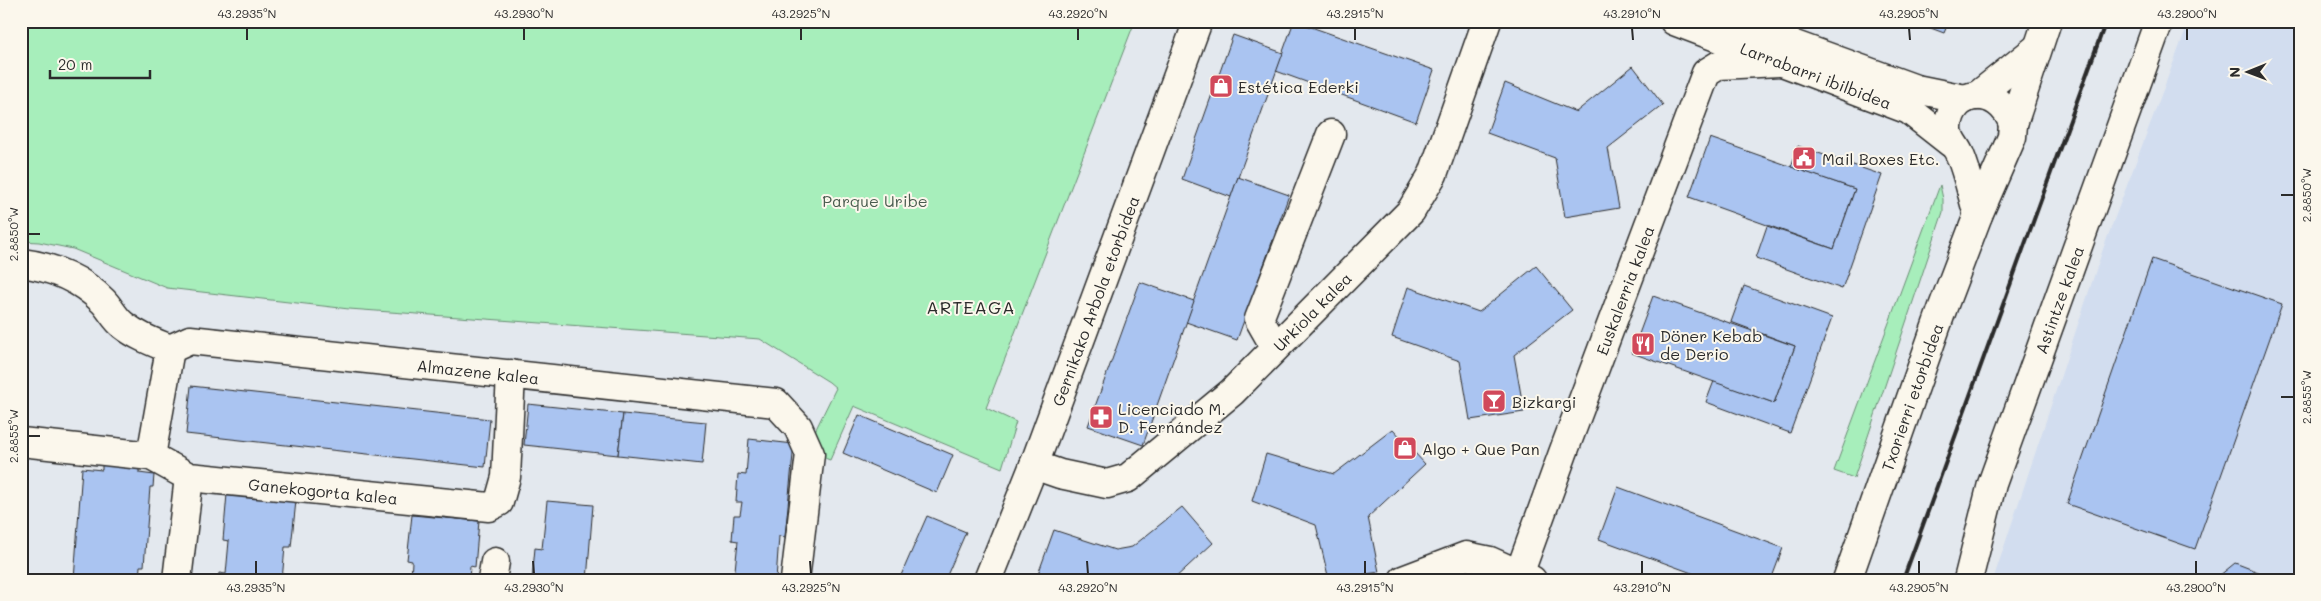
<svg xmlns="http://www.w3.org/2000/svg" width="2321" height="601" font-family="Mali,sans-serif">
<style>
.built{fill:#d2ddef}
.green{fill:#a7eebb;stroke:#698c73}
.building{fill:#aac4f1;stroke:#2b2b2b}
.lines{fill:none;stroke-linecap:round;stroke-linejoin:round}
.minor-casing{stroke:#2b2b2b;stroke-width:31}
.minor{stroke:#fbf7ec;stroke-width:28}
.rail{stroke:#2b2b2b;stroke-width:4}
.ticks{fill:none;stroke:#2b2b2b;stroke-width:2}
.labels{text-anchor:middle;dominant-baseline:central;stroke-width:4;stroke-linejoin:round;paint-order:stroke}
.street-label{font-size:16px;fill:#2b2b2b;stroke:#fbf7ec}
.poi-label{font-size:16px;fill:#2b2b2b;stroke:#fbf7ec;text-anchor:start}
.park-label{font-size:16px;fill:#4a5c4f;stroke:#fbf7ec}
.neighbourhood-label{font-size:18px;letter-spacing:1px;fill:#2b2b2b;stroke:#fbf7ec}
.neatline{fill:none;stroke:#2b2b2b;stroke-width:2}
.ticks-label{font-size:12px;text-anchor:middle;fill:#2b2b2b}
</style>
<rect width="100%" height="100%" fill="#e3e8ee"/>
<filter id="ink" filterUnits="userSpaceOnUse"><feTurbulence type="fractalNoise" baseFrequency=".02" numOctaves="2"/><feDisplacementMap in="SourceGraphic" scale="10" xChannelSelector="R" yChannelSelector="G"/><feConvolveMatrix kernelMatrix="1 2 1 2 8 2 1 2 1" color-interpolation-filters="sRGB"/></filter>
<g filter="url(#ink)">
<path class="built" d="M2189 21H2300V580H1993L2103 249Z"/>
<g class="green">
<path d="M21 21H1135L986 408 1016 422 1002 468 854 406 830 460 822 457 815 431 836 388 829 382 760 339 349 309 167 288 73 249 39 242 21 241Z"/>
<path d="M1940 185 1943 199V212L1854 478 1834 471Z"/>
</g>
<g class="building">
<path d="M1294 21 1434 70 1416 122 1276 71Z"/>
<path d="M1912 21H1949L1944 33Z"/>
<path d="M1233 35 1283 53 1231 197 1182 179Z"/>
<path d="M1633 66 1663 105 1608 148 1619 208 1565 217 1555 158 1487 133 1505 83 1576 112Z"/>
<path d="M1710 138 1855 189 1834 249 1689 197Z"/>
<path d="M1798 146 1882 175 1842 289 1756 258 1767 226 1834 249 1855 189 1791 167Z"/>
<path d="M1238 177 1289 195 1237 340 1186 322Z"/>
<path d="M2152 259 2282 304 2195 549 2067 504Z"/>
<path d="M1536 266 1572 310 1514 355 1524 412 1470 420 1460 361 1392 337 1408 287 1479 312Z"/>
<path d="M1140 282 1194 301 1143 445 1088 426Z"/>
<path d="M1744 286 1832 318 1790 433 1706 402 1714 381 1774 403 1795 346 1731 322Z"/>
<path d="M1653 296 1795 346 1774 403 1632 353Z"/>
<path d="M191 386 490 419 485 467 186 434Z"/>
<path d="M528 404 623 414 618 455 524 445Z"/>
<path d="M623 414 706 422 702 464 618 455Z"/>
<path d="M859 415 953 455 937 493 843 453Z"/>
<path d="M1393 429 1425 464 1368 517 1379 572 1329 580 1316 525 1252 501 1266 454 1334 474Z"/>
<path d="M749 439 794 444 785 537 779 536 776 580H734L738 541 732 540 734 515H740L742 502H736L738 474 746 475Z"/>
<path d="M102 464 139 467V473L154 475 153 487H150L144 566H140L139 580H74L82 468 102 470Z"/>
<path d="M1618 487 1783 548 1771 580H1711L1599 539Z"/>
<path d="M227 494 296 501 291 547H285L282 580H218L219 573 226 574 229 541 223 540Z"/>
<path d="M547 501 593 505 587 580H532L535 548 542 549Z"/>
<path d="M1182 507 1213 543 1173 580H1044L1037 577 1054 530 1115 550 1132 547Z"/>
<path d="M412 515 479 521 475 567 470 566 469 580H411L412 561 407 560Z"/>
<path d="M927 516 966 532 945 580H899Z"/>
<path d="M2235 563 2279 580H2214Z"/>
</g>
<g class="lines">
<g class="minor-casing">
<g id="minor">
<path id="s1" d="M1674 21 1909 110 1951 143"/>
<path d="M1729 21 1916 89 1965 99"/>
<path d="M1977 96 2037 48"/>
<path d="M1978 215C1972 195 1968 174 1960 155 1956 145 1947 139 1948 127 1951 88 1999 84 2013 124"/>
<path id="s2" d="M21 263C53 267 80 278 103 301 110 308 115 319 123 325 137 336 153 342 170 349L190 340 776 403 798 427 810 454 795 580"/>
<path d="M1275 347 1259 319 1331 134"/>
<path id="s3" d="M21 442 151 456 189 477 489 507 499 502 506 477 511 374"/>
<path d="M151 456 170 349"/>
<path id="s4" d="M1034 465 1060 474 1107 484 1128 478 1232 392 1411 211 1433 174 1487 21"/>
<path d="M177 580 189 477"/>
<path d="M492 580 495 562"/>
<path id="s5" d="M988 580 1034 465 1198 21"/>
<path d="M1403 580 1466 556 1490 561 1532 580"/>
<path id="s6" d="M1517 580 1563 453 1706 73 1719 65 1779 62"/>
<path id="s7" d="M1847 580 1943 307 1978 215 2012 137 2013 124 2047 21"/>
<path id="s8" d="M1968 580 1992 484 2159 21"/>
</g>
</g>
<use href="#minor" class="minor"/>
<path class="rail" d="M1903 580 2106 21"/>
</g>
</g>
<path class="ticks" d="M247 28V40M524 28V40M801 28V40M1078 28V40M1355 28V40M1632 28 1633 40M1909 28 1910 40M2187 28V40M2281 195H2294M28 234H40M2281 397H2294M28 436H40M256 561V574M533 561 534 574M810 561 811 574M1087 561 1088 574M1365 561V574M1642 561V574M1919 561V574M2196 561V574"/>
<defs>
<g id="shop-square" transform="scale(1.25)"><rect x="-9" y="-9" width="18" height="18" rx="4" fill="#d1495b" stroke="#fbf7ec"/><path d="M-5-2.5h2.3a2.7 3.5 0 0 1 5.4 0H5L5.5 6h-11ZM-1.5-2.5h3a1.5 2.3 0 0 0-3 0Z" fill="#fff"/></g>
<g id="civic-square" transform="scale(1.25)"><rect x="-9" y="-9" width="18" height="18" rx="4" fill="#d1495b" stroke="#fbf7ec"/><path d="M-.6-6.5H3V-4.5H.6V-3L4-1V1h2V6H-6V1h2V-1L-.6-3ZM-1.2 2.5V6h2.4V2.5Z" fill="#fff"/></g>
<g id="restaurant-square" transform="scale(1.25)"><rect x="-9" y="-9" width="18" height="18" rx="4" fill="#d1495b" stroke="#fbf7ec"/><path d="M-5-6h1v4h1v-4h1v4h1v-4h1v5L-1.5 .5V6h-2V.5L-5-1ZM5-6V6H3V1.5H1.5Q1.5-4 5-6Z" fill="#fff"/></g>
<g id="bar-square" transform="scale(1.25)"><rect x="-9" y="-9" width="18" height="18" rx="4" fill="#d1495b" stroke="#fbf7ec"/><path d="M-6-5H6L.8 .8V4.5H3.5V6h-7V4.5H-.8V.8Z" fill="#fff"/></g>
<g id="pharmacy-square" transform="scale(1.25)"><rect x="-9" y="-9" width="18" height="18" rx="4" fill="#d1495b" stroke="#fbf7ec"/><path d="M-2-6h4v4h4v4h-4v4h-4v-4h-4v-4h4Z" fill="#fff"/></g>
</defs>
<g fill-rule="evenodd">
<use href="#shop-square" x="1221" y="86"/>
<use href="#civic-square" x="1804" y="158"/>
<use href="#restaurant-square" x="1643" y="344"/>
<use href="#bar-square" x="1494" y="401"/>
<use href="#pharmacy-square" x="1101" y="417"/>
<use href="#shop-square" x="1405" y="448"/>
</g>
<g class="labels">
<g class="street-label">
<text stroke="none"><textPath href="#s1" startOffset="152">Larrabarri ibilbidea</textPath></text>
<text stroke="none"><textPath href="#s6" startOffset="309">Euskalerria kalea</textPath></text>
<text stroke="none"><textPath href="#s8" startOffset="295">Astintze kalea</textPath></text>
<text stroke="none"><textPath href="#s5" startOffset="299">Gernikako Arbola etorbidea</textPath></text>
<text stroke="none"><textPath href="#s4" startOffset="346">Urkiola kalea</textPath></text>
<text stroke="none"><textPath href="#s2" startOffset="488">Almazene kalea</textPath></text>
<text stroke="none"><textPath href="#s7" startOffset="194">Txorierri etorbidea</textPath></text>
<text stroke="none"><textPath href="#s3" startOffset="309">Ganekogorta kalea</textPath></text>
</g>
<g class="poi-label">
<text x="1238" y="86">Estética Ederki</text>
<text x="1822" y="158">Mail Boxes Etc.</text>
<text x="1660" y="335">Döner Kebab<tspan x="1660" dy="18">de Derio</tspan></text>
<text x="1512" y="401">Bizkargi</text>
<text x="1118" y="408">Licenciado M.<tspan x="1118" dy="18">D. Fernández</tspan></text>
<text x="1422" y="448">Algo + Que Pan</text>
</g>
<g class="park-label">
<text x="875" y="200">Parque Uribe</text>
</g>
<g class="neighbourhood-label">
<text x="971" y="307">ARTEAGA</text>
</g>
</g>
<rect width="2321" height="601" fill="none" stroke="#fbf7ec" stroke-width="55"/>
<g transform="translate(2248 72) rotate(269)" stroke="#fbf7ec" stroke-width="4" paint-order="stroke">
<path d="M0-4L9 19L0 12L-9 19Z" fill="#2b2b2b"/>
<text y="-8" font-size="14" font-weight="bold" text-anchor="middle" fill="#2b2b2b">N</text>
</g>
<path d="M50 70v8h100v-8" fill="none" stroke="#2b2b2b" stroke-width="2.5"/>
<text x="58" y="70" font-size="15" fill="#2b2b2b" stroke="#fbf7ec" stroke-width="4" paint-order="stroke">20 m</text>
<rect x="28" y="28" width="2266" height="546" class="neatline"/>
<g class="ticks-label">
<text x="247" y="18">43.2935°N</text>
<text x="524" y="18">43.2930°N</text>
<text x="801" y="18">43.2925°N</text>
<text x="1078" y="18">43.2920°N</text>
<text x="1355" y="18">43.2915°N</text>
<text x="1632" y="18">43.2910°N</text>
<text x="1909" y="18">43.2905°N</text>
<text x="2187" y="18">43.2900°N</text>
<text transform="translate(2307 195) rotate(-90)" y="4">2.8850°W</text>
<text transform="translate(14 234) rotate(-90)" y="4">2.8850°W</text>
<text transform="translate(2307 397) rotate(-90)" y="4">2.8855°W</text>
<text transform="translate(14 436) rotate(-90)" y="4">2.8855°W</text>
<text x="256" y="592">43.2935°N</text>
<text x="534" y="592">43.2930°N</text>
<text x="811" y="592">43.2925°N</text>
<text x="1088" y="592">43.2920°N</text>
<text x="1365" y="592">43.2915°N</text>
<text x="1642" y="592">43.2910°N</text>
<text x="1919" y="592">43.2905°N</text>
<text x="2196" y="592">43.2900°N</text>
</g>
</svg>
